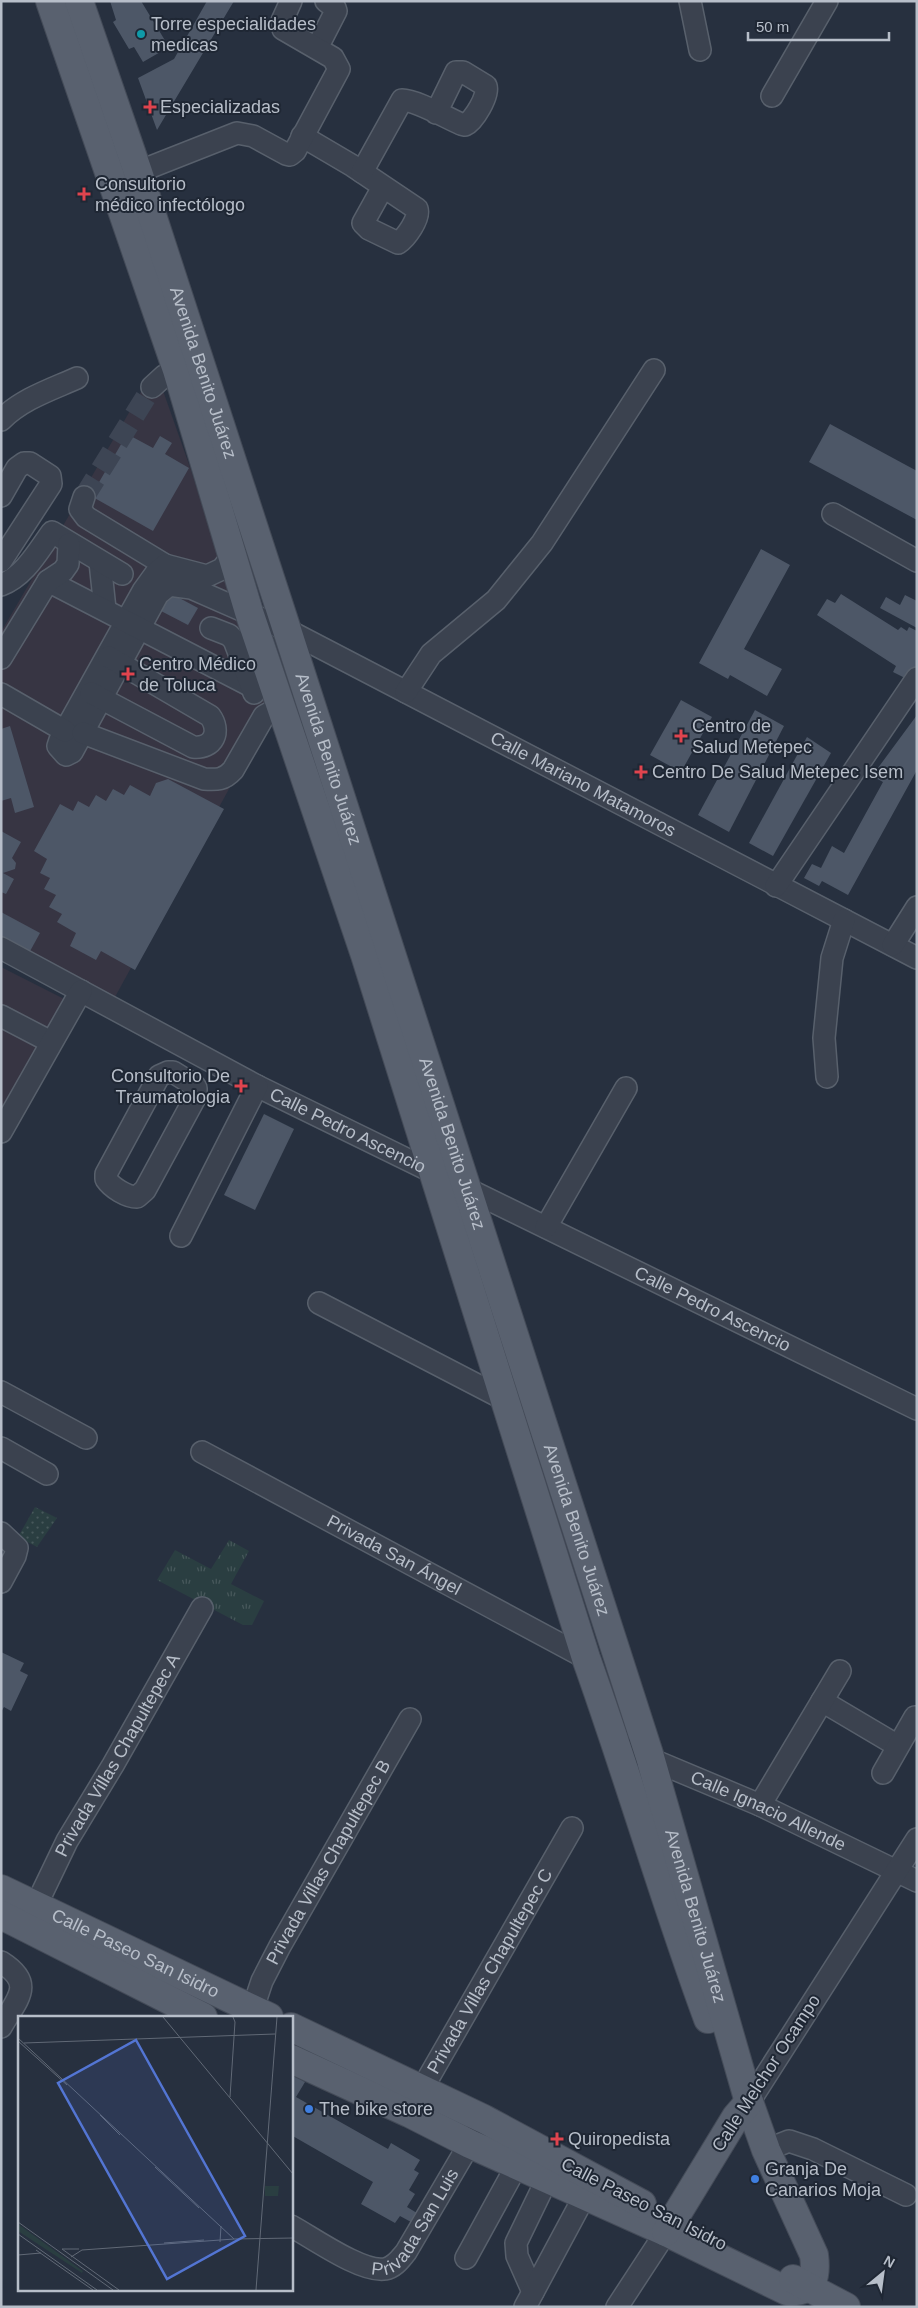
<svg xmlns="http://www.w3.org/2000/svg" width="918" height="2308" font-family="Helvetica,sans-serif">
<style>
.medical{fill:#373543}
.grass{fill:url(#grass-tufts)}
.garden{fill:url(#garden-dots)}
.building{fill:#4d5767}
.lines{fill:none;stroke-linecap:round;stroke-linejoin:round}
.minor-tunnel{stroke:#3d4554;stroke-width:21;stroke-dasharray:21 11;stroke-linecap:butt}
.minor-casing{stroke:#58606c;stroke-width:24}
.major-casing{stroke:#444b58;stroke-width:30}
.minor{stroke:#3b424f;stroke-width:21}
.major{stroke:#59616f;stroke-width:28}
.culture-dot{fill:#0f9aa8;stroke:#1f2734;stroke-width:2}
.health-dot{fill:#e0444e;stroke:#1f2734;stroke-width:2}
.shop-dot{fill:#3f7fe0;stroke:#1f2734;stroke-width:2}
.labels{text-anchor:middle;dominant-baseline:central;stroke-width:4;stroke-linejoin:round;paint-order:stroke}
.poi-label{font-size:18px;fill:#b7bec9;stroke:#1f2734;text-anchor:start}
.street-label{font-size:18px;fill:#b7bec9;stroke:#1f2734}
.inset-road{fill:none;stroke:#616976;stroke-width:1}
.view{fill:#5375d3;fill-opacity:0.15;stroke:#5375d3;stroke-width:2.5}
.inset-edge{fill:none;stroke:#b7bec9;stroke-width:2.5}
</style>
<defs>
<pattern id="grass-tufts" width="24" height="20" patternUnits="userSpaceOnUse" patternTransform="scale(1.25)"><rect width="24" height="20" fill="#2a3e41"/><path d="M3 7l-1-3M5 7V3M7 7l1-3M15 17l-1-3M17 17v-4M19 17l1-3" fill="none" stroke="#47585b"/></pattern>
<pattern id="garden-dots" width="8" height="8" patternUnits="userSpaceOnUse" patternTransform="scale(1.25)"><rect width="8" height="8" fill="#2a3e41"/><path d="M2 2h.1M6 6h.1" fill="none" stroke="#47585b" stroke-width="1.8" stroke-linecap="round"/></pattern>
</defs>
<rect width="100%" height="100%" fill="#27303f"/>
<g class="medical">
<path d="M155 368 191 470 269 716 115 997 1 935V632Z"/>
<path d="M1 967 80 1007 1 1140Z"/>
</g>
<path class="grass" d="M229 1540 249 1551 231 1584 264 1601 252 1625H243L157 1580 175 1550 211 1569Z"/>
<path class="garden" d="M35 1507 57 1518 37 1547 18 1537Z"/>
<g class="building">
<path d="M110 1H141L169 47 143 62 134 47 129 49 113 22 116 20Z"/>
<path d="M207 1H234L157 130 138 78 174 59Z"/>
<path d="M830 424 917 471V520L809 462Z"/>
<path d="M127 434 153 448 160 436 172 443 165 454 189 468 153 531 91 496Z"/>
<path d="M761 549 790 565 744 649 782 669 767 696 730 675 728 679 699 663Z"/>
<path d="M170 593 198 608 188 625 161 611Z"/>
<path d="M841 594 898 630 901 627 907 631 909 627 917 631V664L907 679 893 672 896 666 817 615 827 599 835 603Z"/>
<path d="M905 595 917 601V628L880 608 886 597 900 605Z"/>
<path d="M681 700 712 717 681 772 650 755Z"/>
<path d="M755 710 784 726 729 832 698 815Z"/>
<path d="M917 715V770L848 895 822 881 819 886 804 878 812 864 821 868 832 846 844 853 883 782 872 776Z"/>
<path d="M10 726 34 807 15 813 11 798 1 801V729Z"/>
<path d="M807 737 831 753 773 856 749 843Z"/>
<path d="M168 779 224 809 135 970 101 951 96 960 70 946 76 933 57 922 62 914 49 907 56 895 44 889 50 878 40 873 47 859 34 851 60 804 73 811 78 801 89 807 96 795 106 801 113 789 124 795 130 785 150 796 156 783Z"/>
<path d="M1 831 21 842 12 858 16 863 15 869 3 873 14 879 6 894 1 892Z"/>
<path d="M1 912 40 933 29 953 1 937Z"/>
<path d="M264 1114 294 1129 255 1210 224 1195Z"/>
<path d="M1 1652 24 1663 20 1671 28 1675 11 1711 4 1707 1 1712Z"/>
<path d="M291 2074 305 2082 296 2097 388 2149 391 2143 420 2160 414 2170 419 2173 409 2190 415 2194 407 2207 417 2213 411 2222 400 2216 395 2223 361 2204 373 2182 291 2135Z"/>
</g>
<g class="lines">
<path class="minor-tunnel" d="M84 497 152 387"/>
<g class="minor-casing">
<g id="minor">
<path d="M690 1 700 50"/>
<path d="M317 48 336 11 335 8 326 1"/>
<path d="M772 96 827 1"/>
<path d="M302 136 353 166 417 209C420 218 406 238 398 243L369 229 363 223 383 187"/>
<path d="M138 172 237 133 253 136 286 154 290 155 295 151 339 69 333 58 283 29 282 21 291 1"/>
<path d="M362 172 402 100C416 100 447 118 461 124L465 125C474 121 489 95 486 86L463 72H456L436 113"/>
<path d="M152 387 164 376 177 370"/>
<path d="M1 420C22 399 50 390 77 378"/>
<path d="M1 496 17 468 24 463H30L50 476 51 484 1 561"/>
<path d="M84 497 80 509 86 517 165 565"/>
<path d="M833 514 917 561"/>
<path id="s1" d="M234 554 222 569 207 576 165 565 156 573 143 591 60 740 58 746 66 755 72 752 158 594 169 585 191 588 287 630 917 958"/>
<path d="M100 562 105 609"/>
<path d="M48 581 251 686"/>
<path d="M1 585C25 576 38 551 52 532L122 574"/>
<path d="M211 628 229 635 234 640 254 693"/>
<path d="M1 658 48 581 63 571 68 564 69 544"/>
<path d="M406 692 431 654 496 600 542 543 654 370"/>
<path d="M91 693 193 747C214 749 221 731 210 716L109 657"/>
<path d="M1 694 65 731"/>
<path d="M83 733 204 779C217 780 224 780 233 770L264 716 282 706"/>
<path d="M776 886 917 678"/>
<path d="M893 945 917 907"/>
<path id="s2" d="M1 948 257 1086 917 1409"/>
<path d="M1 1016 51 1042"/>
<path d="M168 1072H173L194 1085 196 1088V1096L145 1190 137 1197C127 1197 112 1188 106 1179V1174L159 1076Z"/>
<path d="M827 1077 824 1038 832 958 844 920"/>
<path d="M1 1132 81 991"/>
<path d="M546 1227 626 1088"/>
<path d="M181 1236 257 1086"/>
<path d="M319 1303 504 1399"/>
<path d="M1 1392 86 1438"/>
<path d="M1 1448 47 1474"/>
<path id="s3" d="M202 1452 586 1658"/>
<path d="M1 1533 17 1548 15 1556 1 1582"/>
<path d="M822 1701 898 1746"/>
<path id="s4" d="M617 1745 760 1805 917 1881"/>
<path d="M883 1773 915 1717"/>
<path d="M760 1805 840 1671"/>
<path id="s5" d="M30 1918 67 1841 113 1765 202 1608"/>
<path d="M1 1962C36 1984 17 1999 1 2027"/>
<path id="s6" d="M250 2017 262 1981 280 1946 410 1719"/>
<path d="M749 2102 917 1839"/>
<path id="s7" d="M414 2103 572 1828"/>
<path d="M766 2150 789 2141 813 2149 906 2195"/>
<path id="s8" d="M291 2226C313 2238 362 2273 385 2269 395 2267 400 2259 406 2252L484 2119"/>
<path d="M466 2258 517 2165"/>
<path d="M533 2292 517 2256 516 2243 547 2179"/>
<path d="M525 2307 584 2197"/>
<path d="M617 2307 666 2232"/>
</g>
</g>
<g class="major-casing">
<g id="major">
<path d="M50 1 177 370 249 612 365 955 586 1658C629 1778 664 1900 708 2019"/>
<path id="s9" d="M79 1 138 172 287 630 650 1757 749 2102 766 2150 814 2255C817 2278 813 2293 787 2291L666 2232 470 2144 409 2113 291 2059"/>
<path id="s10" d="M1 1889 269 2017"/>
<path d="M1 1915 203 2017"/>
<path d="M291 2027 484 2119 642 2204"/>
<path d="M666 2232 736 2117 749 2102"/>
<path d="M793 2279 846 2307"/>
</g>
</g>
<use href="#minor" class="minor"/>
<use href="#major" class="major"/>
</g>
<circle class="culture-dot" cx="141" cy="34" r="5"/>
<g class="health-dot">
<path d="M147.5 99.5h5v5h5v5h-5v5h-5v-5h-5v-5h5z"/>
<path d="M81.5 186.5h5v5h5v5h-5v5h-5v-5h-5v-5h5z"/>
<path d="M125.5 666.5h5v5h5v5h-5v5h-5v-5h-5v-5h5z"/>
<path d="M678.5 728.5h5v5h5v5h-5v5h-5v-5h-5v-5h5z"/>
<path d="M638.5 764.5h5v5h5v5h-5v5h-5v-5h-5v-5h5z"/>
<path d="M238.5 1078.5h5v5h5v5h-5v5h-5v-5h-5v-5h5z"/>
<path d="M554.5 2131.5h5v5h5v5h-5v5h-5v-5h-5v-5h5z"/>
</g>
<g class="shop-dot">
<circle cx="309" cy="2109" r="5"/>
<circle cx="755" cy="2179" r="5"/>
</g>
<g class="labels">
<g class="poi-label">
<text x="151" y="24">Torre especialidades<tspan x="151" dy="21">medicas</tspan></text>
<text x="160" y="107">Especializadas</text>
<text x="95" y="184">Consultorio<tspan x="95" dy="21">médico infectólogo</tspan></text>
<text x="139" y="664">Centro Médico<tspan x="139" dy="21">de Toluca</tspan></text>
<text x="692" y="726">Centro de<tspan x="692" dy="21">Salud Metepec</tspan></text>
<text x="652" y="772">Centro De Salud Metepec Isem</text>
<text x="230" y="1076" text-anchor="end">Consultorio De<tspan x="230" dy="21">Traumatologia</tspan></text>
<text x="319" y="2109">The bike store</text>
<text x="568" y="2139">Quiropedista</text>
<text x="765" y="2169">Granja De<tspan x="765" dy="21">Canarios Moja</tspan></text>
</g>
<g class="street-label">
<text stroke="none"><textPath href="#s9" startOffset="392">Avenida Benito Juárez</textPath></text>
<text stroke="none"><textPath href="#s9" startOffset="798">Avenida Benito Juárez</textPath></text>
<text stroke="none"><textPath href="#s1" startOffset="964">Calle Mariano Matamoros</textPath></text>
<text stroke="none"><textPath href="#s2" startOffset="392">Calle Pedro Ascencio</textPath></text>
<text stroke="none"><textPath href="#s9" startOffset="1202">Avenida Benito Juárez</textPath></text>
<text stroke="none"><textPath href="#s2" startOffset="798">Calle Pedro Ascencio</textPath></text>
<text stroke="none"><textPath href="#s9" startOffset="1608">Avenida Benito Juárez</textPath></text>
<text stroke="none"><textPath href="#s3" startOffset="218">Privada San Ángel</textPath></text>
<text stroke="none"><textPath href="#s5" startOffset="185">Privada Villas Chapultepec A</textPath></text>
<text stroke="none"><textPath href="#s4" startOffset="165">Calle Ignacio Allende</textPath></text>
<text stroke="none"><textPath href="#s6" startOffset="174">Privada Villas Chapultepec B</textPath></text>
<text stroke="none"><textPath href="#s9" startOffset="2012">Avenida Benito Juárez</textPath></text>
<text stroke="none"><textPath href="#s10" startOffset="149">Calle Paseo San Isidro</textPath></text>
<text stroke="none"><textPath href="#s7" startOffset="152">Privada Villas Chapultepec C</textPath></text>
<text transform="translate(766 2073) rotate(-57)">Calle Melchor Ocampo</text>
<text transform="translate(644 2204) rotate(27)">Calle Paseo San Isidro</text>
<text stroke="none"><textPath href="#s8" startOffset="159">Privada San Luis</textPath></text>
</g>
</g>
<g transform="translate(18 2016)">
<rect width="275" height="275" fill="#27303f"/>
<path d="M247 170H261L260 180H247ZM0 208 65 255 64 257 0 215Z" fill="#2a3e41"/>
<path class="inset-road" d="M145 1 275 158M0 22 216 223 64 234 53 241M0 25 49 69M6 27 257 18M212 81 217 6 215 1M82 99 102 119M137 151 181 192M0 206 95 274M0 218 79 274M216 223 275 222M202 226 203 210M146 227 186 224M44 233H61M44 233 101 274M18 234 75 274M0 239 23 237M238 274 259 1"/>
<path class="view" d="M118 24 227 220 149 263 40 67Z"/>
<rect width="275" height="275" class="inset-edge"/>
</g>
<rect width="918" height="2308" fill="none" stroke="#b7bec9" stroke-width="5"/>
<g transform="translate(883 2273) rotate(29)" stroke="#1f2734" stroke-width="4" paint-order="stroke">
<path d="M0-4L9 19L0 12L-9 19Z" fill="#b7bec9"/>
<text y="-8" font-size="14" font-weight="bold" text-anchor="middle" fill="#b7bec9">N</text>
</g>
<path d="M748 32v8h141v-8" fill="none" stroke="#b7bec9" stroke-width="2.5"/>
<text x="756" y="32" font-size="15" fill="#b7bec9" stroke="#1f2734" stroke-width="4" paint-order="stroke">50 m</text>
</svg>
